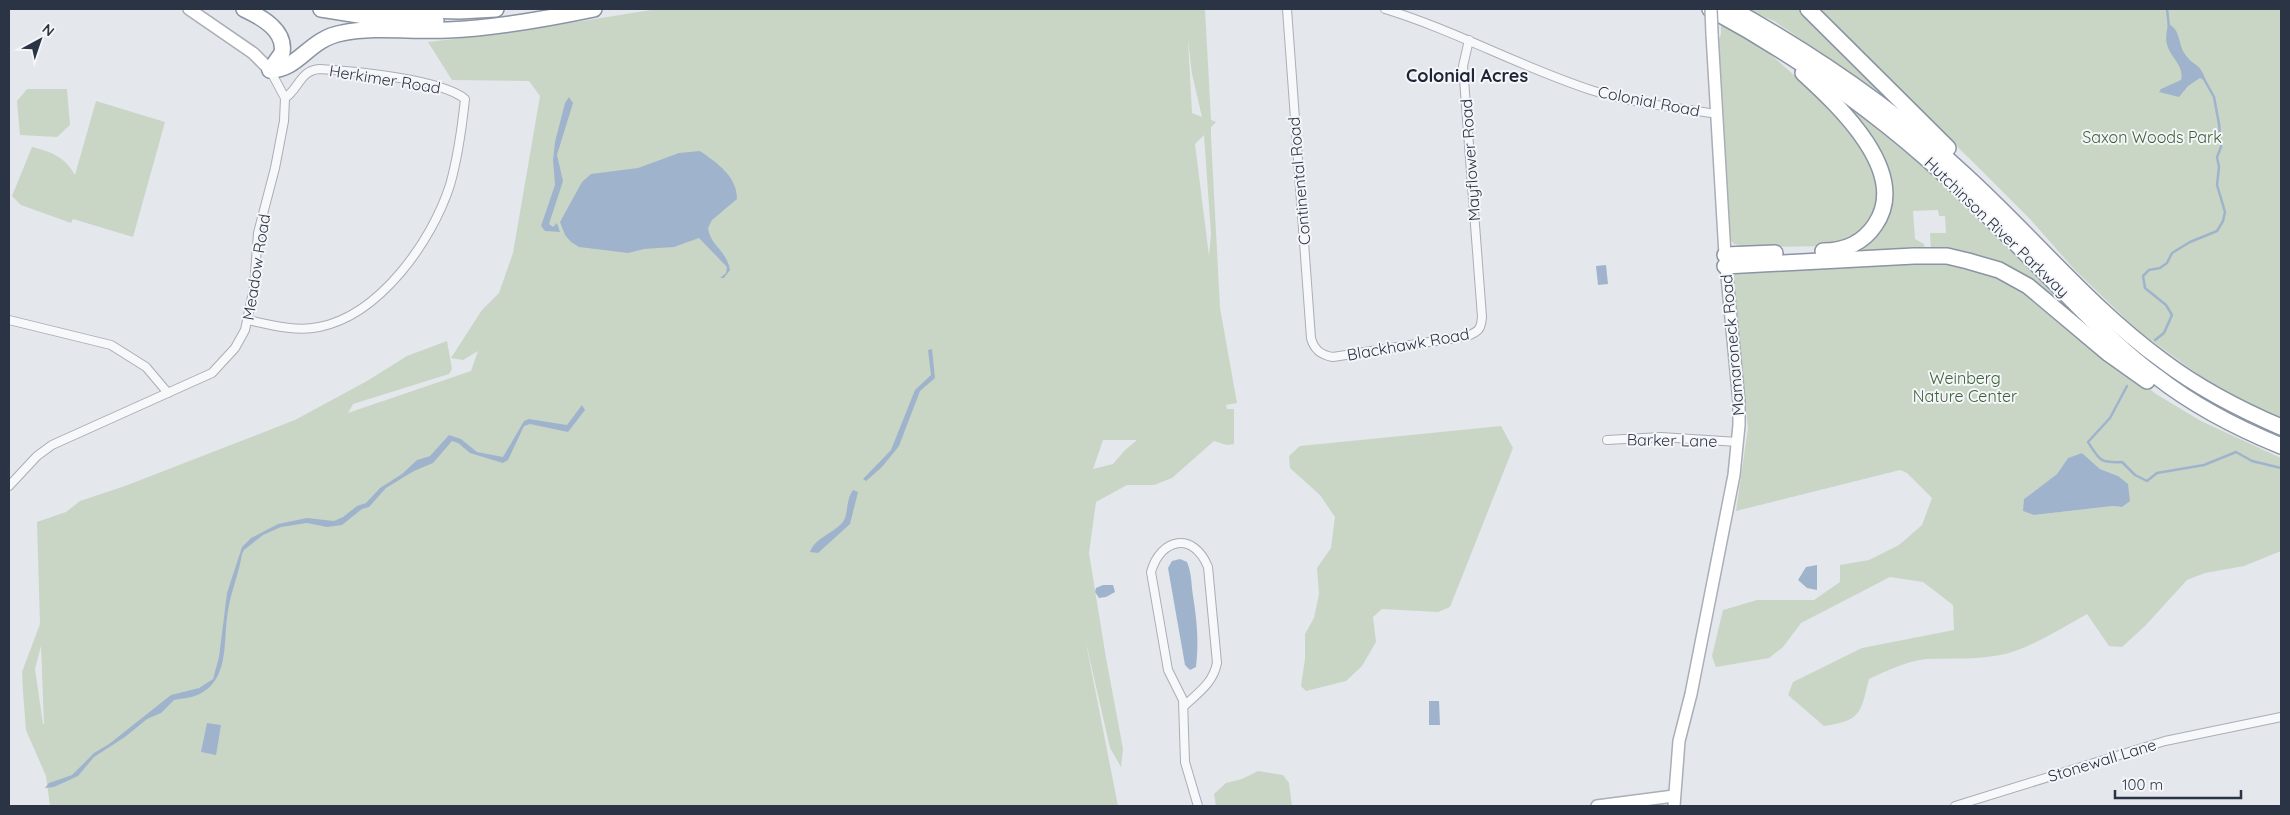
<svg xmlns="http://www.w3.org/2000/svg" width="2290" height="815" font-family="Quicksand,sans-serif">
<style>
.green{fill:#c9d6c5;fill-rule:evenodd}
.water{fill:#9fb4cc}
.lines{fill:none;stroke-linecap:round;stroke-linejoin:round}
.stream{stroke:#9fb4cc;stroke-width:2.5}
.street-casing{stroke:#a9aeb7;stroke-width:10}
.secondary-casing{stroke:#a9aeb7;stroke-width:14}
.highway-casing{stroke:#8b94a3;stroke-width:18}
.street{stroke:#f7f8fa;stroke-width:8}
.secondary{stroke:#fff;stroke-width:11}
.highway{stroke:#fff;stroke-width:15}
.secondary-bridge-casing{stroke:#a9aeb7;stroke-width:14;stroke-linecap:butt}
.secondary-bridge{stroke:#fff;stroke-width:11}
.labels{text-anchor:middle;dominant-baseline:central;stroke-width:4;stroke-linejoin:round;paint-order:stroke}
.street-label{font-size:16px;fill:#2b3445;stroke:#f4f6f9}
.park-label{font-size:16px;fill:#3f6138;stroke:#f4f6f9}
.neighbourhood-label{font-size:18px;font-weight:bold;fill:#1d2536;stroke:#f4f6f9}
</style>
<rect width="100%" height="100%" fill="#e4e7ec"/>
<g class="green">
<path d="M657 9H1205L1211 120 1216 122 1211 127V137L1220 308 1237 403 1226 405 1227 409H1234V444L1227 445 1214 441 1172 478 1154 485H1127L1096 502 1089 553 1106 658 1123 749 1121 767 1110 748 1085 638 1118 806H50L46 776 26 730 23 692 22 672 40 624 37 522 66 512 80 501 125 486 295 420 367 381 407 356 447 341 452 369 449 374 353 404 348 413 471 371 478 351 463 360 451 358 482 310 499 293 513 253 540 96 529 81 452 80 428 42 514 32ZM1188 39 1192 74 1202 117 1192 113ZM1204 135 1211 234 1209 256 1195 144ZM1103 440H1136V441L1125 450 1113 464 1093 469ZM41 646 44 724H43L35 669Z"/>
<path d="M1746 9H1803L1883 91 1882 94 1774 21Z"/>
<path d="M1816 9H2281V418L2221 391 2137 330 2074 269 2030 219 1976 165Z"/>
<path d="M1721 23 1761 46 1820 98 1858 141 1881 180V206L1869 226 1854 238 1830 246 1747 247 1734 244 1728 237 1718 42 1721 34Z"/>
<path d="M27 89H67L70 125 57 137 20 135 17 101Z"/>
<path d="M96 101 165 122 133 237 73 219 71 223 21 205 12 196 32 147C52 152 65 157 75 175Z"/>
<path d="M1855 111 1931 173 2086 325 2049 296 1931 251 1930 233H1946L1945 216H1939L1938 210 1913 211 1915 239 1924 244 1925 252H1850L1890 206 1851 114Z"/>
<path d="M1922 260 1983 269 2035 297 2156 394 2201 421 2281 458V551L2244 566 2205 573 2187 580 2145 626 2122 647 2109 646 2087 614C2062 628 2027 650 2000 655 1975 660 1951 658 1927 659 1907 661 1886 671 1869 679 1860 715 1861 720 1824 726L1788 695 1793 682 1862 648 1954 630 1953 605 1923 582 1890 577 1801 623 1783 647 1769 658 1716 667 1712 656 1723 610 1757 600H1814L1840 582V565L1869 560 1899 545 1922 525 1932 498 1907 473 1900 470 1736 511 1748 428 1731 279 1737 272ZM2082 453 2100 469 2118 476 2122 507 2113 506 2034 515 2024 499 2057 474 2068 458Z"/>
<path d="M2213 403 2281 434V438L2218 409Z"/>
<path d="M1501 426 1513 448 1450 607 1438 612 1382 609 1373 617 1376 642 1362 666 1346 681 1306 691 1301 686 1305 659V634L1314 618 1319 594 1317 568 1331 548 1335 517 1320 495 1290 468 1289 456 1300 446Z"/>
<path d="M1258 771 1283 775 1289 783 1292 806H1216L1214 794 1226 783 1242 779Z"/>
</g>
<g class="water">
<path d="M2168 24C2181 29 2178 45 2185 54 2193 67 2200 61 2206 81L2200 78 2188 86 2179 97 2159 92 2161 89 2181 80C2185 66 2169 56 2167 44 2165 38 2167 31 2168 24Z"/>
<path d="M569 97 573 103 557 155 563 181 549 224 553 227 557 223 560 232 545 231 541 226 555 185 553 160 555 142 565 103Z"/>
<path d="M700 151C717 163 737 176 737 199L712 220 708 228C710 245 727 251 730 270L724 278H720L726 273 727 267 699 238 674 247 644 249 628 253 579 247 571 242 565 235 560 222 582 182 591 174 638 168 679 153Z"/>
<path d="M1606 265 1608 284 1598 285 1596 266Z"/>
<path d="M932 349 935 378 920 391 899 446 882 467 866 481 863 479 891 450 915 390 931 375 928 350Z"/>
<path d="M582 405 585 410 568 432 530 424 524 426 508 460 503 463 470 453 458 443 452 441 433 463 414 471 386 488 369 507 362 509 342 525 327 527 307 523 281 527 263 535 244 550 242 554C239 574 231 591 228 611 223 637 230 676 203 692 194 698 184 698 174 700L161 713 147 719 125 737 94 757 78 776 54 787 45 788 49 783 72 775 94 753 109 744 171 695 199 688 213 679 219 657 227 593 242 547 251 538 278 524 307 518 334 521 343 517 357 506 366 503 380 488 402 474 417 460 430 456 449 435 461 439 477 452 503 457 524 421 529 419 567 425Z"/>
<path d="M2082 453 2100 469 2118 476 2128 484 2130 501 2122 507 2113 506 2034 515 2023 511 2024 499 2057 474 2068 458Z"/>
<path d="M853 490 858 492 850 524 818 553 810 552C815 538 832 534 842 523 849 515 845 501 853 490Z"/>
<path d="M1180 559 1187 562C1192 575 1191 582 1193 596 1197 621 1199 642 1196 667L1190 670 1185 665 1168 568 1172 561Z"/>
<path d="M1817 565V590L1807 588 1798 580 1806 567Z"/>
<path d="M1103 585H1113L1115 592 1106 597 1099 598 1095 592 1096 588Z"/>
<path d="M1429 701H1439L1440 725H1429Z"/>
<path d="M207 723 221 725 216 755 201 752Z"/>
</g>
<g class="lines">
<g class="stream">
<path d="M2167 9 2169 27"/>
<path d="M2155 340 2164 333 2172 315 2166 305 2145 288 2143 276 2149 270 2160 268 2167 263 2172 253 2190 242 2217 231 2223 221 2225 212 2217 185 2219 167 2217 157 2221 147 2219 124 2214 97 2204 79"/>
<path d="M2127 386 2110 418 2088 442C2100 461 2100 463 2122 462L2135 475 2147 481 2157 473 2204 465 2236 452 2252 461 2281 468"/>
</g>
<g class="street-casing">
<g id="street">
<path d="M1287 9 1311 338C1314 350 1321 355 1333 357L1468 336C1479 331 1481 329 1482 317L1463 66 1469 40"/>
<path d="M1385 9C1457 31 1522 68 1594 91 1634 103 1676 108 1718 114"/>
<path d="M9 320 111 345 146 367 168 393"/>
<path d="M248 320C271 325 296 332 319 327 380 315 432 241 450 185 458 157 462 127 465 99 441 79 353 71 320 69 300 70 299 89 285 98"/>
<path d="M1607 440 1661 437 1738 442"/>
<path d="M9 486 37 456 52 445 212 373 235 348 245 330 254 287 258 233 275 168 284 121 285 98 270 70"/>
<path d="M1184 706C1199 692 1213 683 1217 663L1208 567C1194 532 1161 537 1151 572L1168 670 1183 700 1185 762 1198 806"/>
<path d="M1955 806 2165 741 2281 717"/>
</g>
</g>
<g class="secondary-casing">
<g id="secondary">
<path d="M189 9 253 53 270 70"/>
<path d="M1597 806 1674 796"/>
<path d="M1674 806 1679 741 1691 694 1734 475 1739 425V402L1725 255 1712 34"/>
</g>
</g>
<g class="highway-casing">
<g id="highway">
<path d="M244 9C261 17 286 30 282 53L270 70"/>
<path d="M321 9 365 16 436 21"/>
<path d="M395 9 459 11 496 9"/>
<path d="M1710 9C1795 55 1874 110 1945 175 1988 214 2028 256 2069 297 2097 325 2124 353 2156 376 2194 406 2237 428 2281 446"/>
<path d="M1732 9C1816 56 1895 110 1965 175 2032 236 2090 308 2163 361 2200 389 2239 409 2281 427"/>
<path d="M1808 9 1948 148"/>
<path d="M270 70C299 70 308 39 342 33 376 26 413 32 448 30 497 28 546 19 594 9"/>
<path d="M1803 73C1839 106 1911 173 1875 225 1863 243 1844 251 1823 251"/>
<path d="M1725 255 1775 253"/>
<path d="M1725 266 1914 256H1947L1968 261 1999 270 2028 286 2109 354 2147 381"/>
</g>
</g>
<use href="#street" class="street"/>
<use href="#secondary" class="secondary"/>
<use href="#highway" class="highway"/>
<g class="secondary-bridge-casing">
<path id="secondary-bridge" d="M1711 9 1712 34"/>
</g>
<use href="#secondary-bridge" class="secondary-bridge"/>
</g>
<g class="labels">
<g class="street-label">
<text transform="translate(385 79) rotate(9)">Herkimer Road</text>
<text transform="translate(1649 101) rotate(11)">Colonial Road</text>
<text transform="translate(1470 160) rotate(-94)">Mayflower Road</text>
<text transform="translate(1299 181) rotate(-95)">Continental Road</text>
<text transform="translate(1997 227) rotate(44)">Hutchinson River Parkway</text>
<text transform="translate(256 267) rotate(-81)">Meadow Road</text>
<text transform="translate(1408 344) rotate(-10)">Blackhawk Road</text>
<text transform="translate(1732 345) rotate(-95)">Mamaroneck Road</text>
<text transform="translate(1672 440) rotate(1)">Barker Lane</text>
<text transform="translate(2102 760) rotate(-17)">Stonewall Lane</text>
</g>
<g class="park-label">
<text x="2152" y="137">Saxon Woods Park</text>
<text x="1965" y="378">Weinberg<tspan x="1965" dy="18">Nature Center</tspan></text>
</g>
<g class="neighbourhood-label">
<text x="1467" y="75">Colonial Acres</text>
</g>
</g>
<rect width="2290" height="815" fill="none" stroke="#2b3445" stroke-width="20"/>
<g transform="translate(40 40) rotate(40)" stroke="#f4f6f9" stroke-width="4" paint-order="stroke">
<path d="M0-4L9 19L0 12L-9 19Z" fill="#2b3445"/>
<text y="-8" font-size="14" font-weight="bold" text-anchor="middle" fill="#2b3445">N</text>
</g>
<path d="M2115 790v8h126v-8" fill="none" stroke="#2b3445" stroke-width="2.5"/>
<text x="2122" y="790" font-size="15" fill="#2b3445" stroke="#f4f6f9" stroke-width="4" paint-order="stroke">100 m</text>
</svg>
